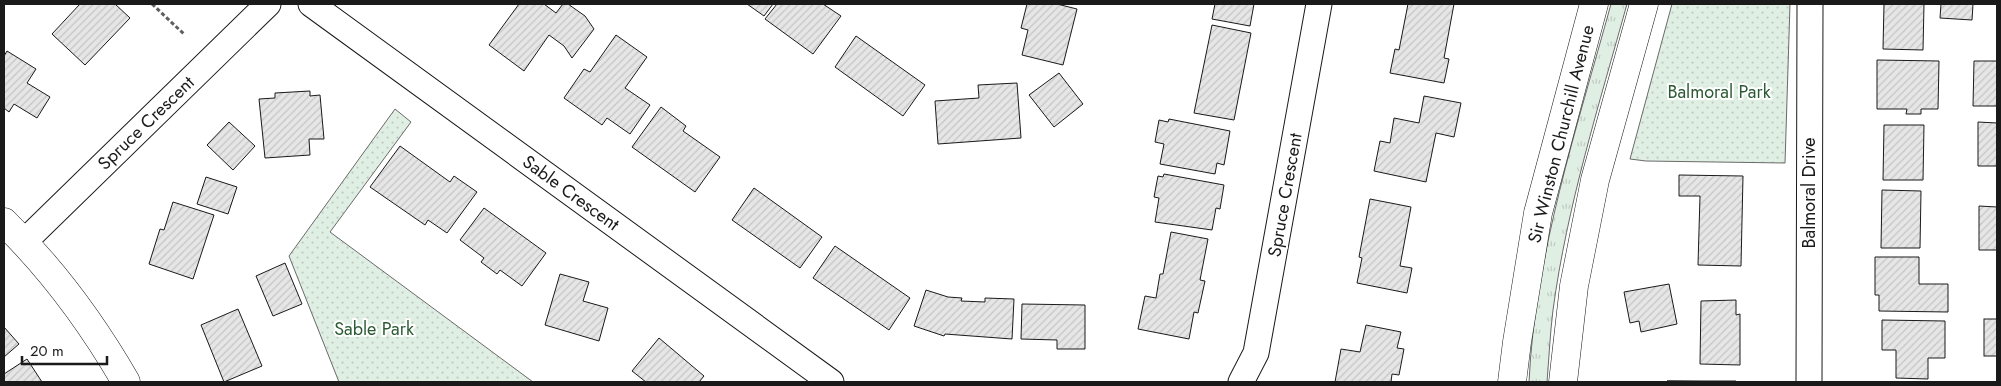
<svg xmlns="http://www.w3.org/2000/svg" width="2001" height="386" font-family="Jost,sans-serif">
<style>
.grass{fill:url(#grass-tufts);stroke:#6a6a6a}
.park{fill:url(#park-dots);stroke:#6a6a6a}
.building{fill:url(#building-hatch);stroke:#1a1a1a}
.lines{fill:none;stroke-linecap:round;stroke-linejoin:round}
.street-casing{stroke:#1a1a1a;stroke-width:27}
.secondary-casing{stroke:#1a1a1a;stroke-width:29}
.path{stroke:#5f5f5f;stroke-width:3;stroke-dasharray:4 2.5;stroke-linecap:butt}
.street{stroke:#fff;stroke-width:25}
.secondary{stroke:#fff;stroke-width:28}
.labels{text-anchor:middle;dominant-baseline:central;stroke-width:4;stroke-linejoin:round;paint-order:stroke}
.park-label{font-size:18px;fill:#2b5a34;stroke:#fff}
.street-label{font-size:18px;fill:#1a1a1a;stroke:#fff}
</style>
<defs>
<pattern id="grass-tufts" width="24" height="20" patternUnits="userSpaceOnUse" patternTransform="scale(1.25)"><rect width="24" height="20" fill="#e0efe3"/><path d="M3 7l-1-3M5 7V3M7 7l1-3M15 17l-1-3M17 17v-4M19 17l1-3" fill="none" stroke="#c0ccc2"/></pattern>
<pattern id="park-dots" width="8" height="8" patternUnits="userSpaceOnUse" patternTransform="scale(1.25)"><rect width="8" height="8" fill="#e0efe3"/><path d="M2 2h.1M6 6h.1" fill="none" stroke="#c0ccc2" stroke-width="1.8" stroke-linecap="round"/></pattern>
<pattern id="building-hatch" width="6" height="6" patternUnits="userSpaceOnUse" patternTransform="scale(1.25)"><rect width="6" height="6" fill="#e6e6e6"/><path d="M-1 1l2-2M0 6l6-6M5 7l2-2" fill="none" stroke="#c5c5c5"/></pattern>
</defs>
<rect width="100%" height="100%" fill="#fff"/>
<path class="grass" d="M1611 4H1627C1599 105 1567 206 1553 310 1550 334 1549 358 1547 382H1529C1535 253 1577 128 1611 4Z"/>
<g class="park">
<path d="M1672 4H1790L1785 163 1646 161 1630 159Z"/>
<path d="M395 109 411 122 330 232 533 382H339L289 256Z"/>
</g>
<g class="building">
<path d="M80 4H115L130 18 85 65 52 34Z"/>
<path d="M519 4H544L556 13 563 4H568L585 16 594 29 572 58 564 46 549 35 524 71 489 45Z"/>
<path d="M747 4H773L764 16Z"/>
<path d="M777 4H823L841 16 813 54 765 19Z"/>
<path d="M1027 4H1057L1077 9 1063 65 1022 55 1028 30 1021 28Z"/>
<path d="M1215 4H1254L1250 26 1212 19Z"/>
<path d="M1408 4H1454L1444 58 1449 59 1444 83 1390 73 1395 49 1399 50Z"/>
<path d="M1884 4H1924L1923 50 1883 49Z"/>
<path d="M1941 4H1973L1972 20 1940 18Z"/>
<path d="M1212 25 1251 33 1234 120 1194 113Z"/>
<path d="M616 35 647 57 625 88 650 105 630 134 607 118 602 125 564 98 584 69 590 72Z"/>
<path d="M856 36 925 85 903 116 835 67Z"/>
<path d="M7 51 36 69 27 83 50 97 37 118 14 104 9 112 4 108V56Z"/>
<path d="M1877 60 1939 61 1938 109H1921V114H1906L1907 109H1877Z"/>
<path d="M1974 61H1997V106H1973Z"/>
<path d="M1059 73 1083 104 1054 127 1029 95Z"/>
<path d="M1017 83 1021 138 938 144 935 101 979 98 978 85Z"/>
<path d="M310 91V96L320 95 324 139H309L310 155 265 158 259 99 275 98V93Z"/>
<path d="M1424 96 1461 103 1454 137 1436 133 1426 182 1374 171 1380 141 1390 143 1394 118 1419 123Z"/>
<path d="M661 107 686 126 683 131 720 157 695 192 632 147Z"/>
<path d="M1169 119 1230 131 1224 165 1217 163 1215 174 1160 164 1164 144 1155 142 1159 120 1168 122Z"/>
<path d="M229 122 255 146 233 170 207 145Z"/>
<path d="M1978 122 1997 123V166H1978Z"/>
<path d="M1884 125H1924L1923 180H1883Z"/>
<path d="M400 146 450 182 454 176 477 192 447 233 428 220 425 225 370 187Z"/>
<path d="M1164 174 1224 185 1220 209 1216 208 1212 230 1155 222 1159 198 1154 197 1158 176 1163 177Z"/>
<path d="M1679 175 1743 176 1741 266 1698 265 1700 196H1679Z"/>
<path d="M206 177 237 187 228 214 197 204Z"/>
<path d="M754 188 822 237 800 268 732 220Z"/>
<path d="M1882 190 1921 191 1920 248H1881Z"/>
<path d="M1370 199 1411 207 1400 266 1412 268 1407 293 1357 283 1362 258 1359 257Z"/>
<path d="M173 202 214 215 193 279 149 264 160 229 164 230Z"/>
<path d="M1979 206 1997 207V250H1979Z"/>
<path d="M484 208 546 253 522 286 500 270 497 274 481 262 484 258 460 240Z"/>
<path d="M1171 232 1208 239 1200 280 1205 281 1198 313 1194 312 1189 339 1138 329 1145 296 1156 298 1160 274H1163Z"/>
<path d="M835 246 910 298 889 330 813 278Z"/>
<path d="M1875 257H1919V284H1948V312L1879 311V295H1875Z"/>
<path d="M285 263 302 304 273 316 256 276Z"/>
<path d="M560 274 589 282 583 301 608 308 599 341 545 325Z"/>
<path d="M1669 284 1677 324 1641 332 1639 321 1630 323 1624 292Z"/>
<path d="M926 290 948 297 962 298 961 301 985 302V298L1014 299 1012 339 945 334 944 336 914 326Z"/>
<path d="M1736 300V315L1740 314V365L1700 364 1701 301Z"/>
<path d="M1022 304 1085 305V349H1057V340L1021 339Z"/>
<path d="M238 309 262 366 224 382 201 325Z"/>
<rect x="1984" y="319" width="13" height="37"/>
<path d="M1882 320 1945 321V358H1928V379L1896 378V350H1882Z"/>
<path d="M1366 325 1401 332 1397 348 1404 349 1399 375 1392 374 1391 382H1335L1341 349 1360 352Z"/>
<path d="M4 327 19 344 4 357Z"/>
<path d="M659 338 704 376 699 382H646L632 371Z"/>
<path d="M27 359 42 382H4V374Z"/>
<path d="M1667 381H1736V382Z"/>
</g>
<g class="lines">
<g class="street-casing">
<g id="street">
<path d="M311 4 831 382"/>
<path d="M24 242 268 4"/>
<path d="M1241 382 1256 353 1319 4"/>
<path d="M1809 382 1810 4"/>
</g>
</g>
<g class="secondary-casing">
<g id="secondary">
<path d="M4 222C53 270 92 323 126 382"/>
<path d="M1512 382 1517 342 1538 213 1594 4"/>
<path d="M1563 382 1574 286 1595 180 1644 4"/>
</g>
</g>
<path class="path" d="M152 4 185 35"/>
<use href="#street" class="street"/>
<use href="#secondary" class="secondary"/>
</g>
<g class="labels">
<g class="park-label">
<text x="1719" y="92">Balmoral Park</text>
<text x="374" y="329">Sable Park</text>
</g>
<g class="street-label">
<text transform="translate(146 123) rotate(-44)">Spruce Crescent</text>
<text transform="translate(1561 134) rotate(-76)">Sir Winston Churchill Avenue</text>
<text transform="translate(571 193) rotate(36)">Sable Crescent</text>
<text transform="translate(1809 193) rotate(-90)">Balmoral Drive</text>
<text transform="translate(1285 195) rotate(-80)">Spruce Crescent</text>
</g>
</g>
<rect width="2001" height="386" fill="none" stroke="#1a1a1a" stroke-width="10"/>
<path d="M22 356v8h85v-8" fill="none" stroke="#1a1a1a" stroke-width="2.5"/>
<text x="30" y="356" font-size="15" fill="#1a1a1a" stroke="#ffffff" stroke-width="4" paint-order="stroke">20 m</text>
</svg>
